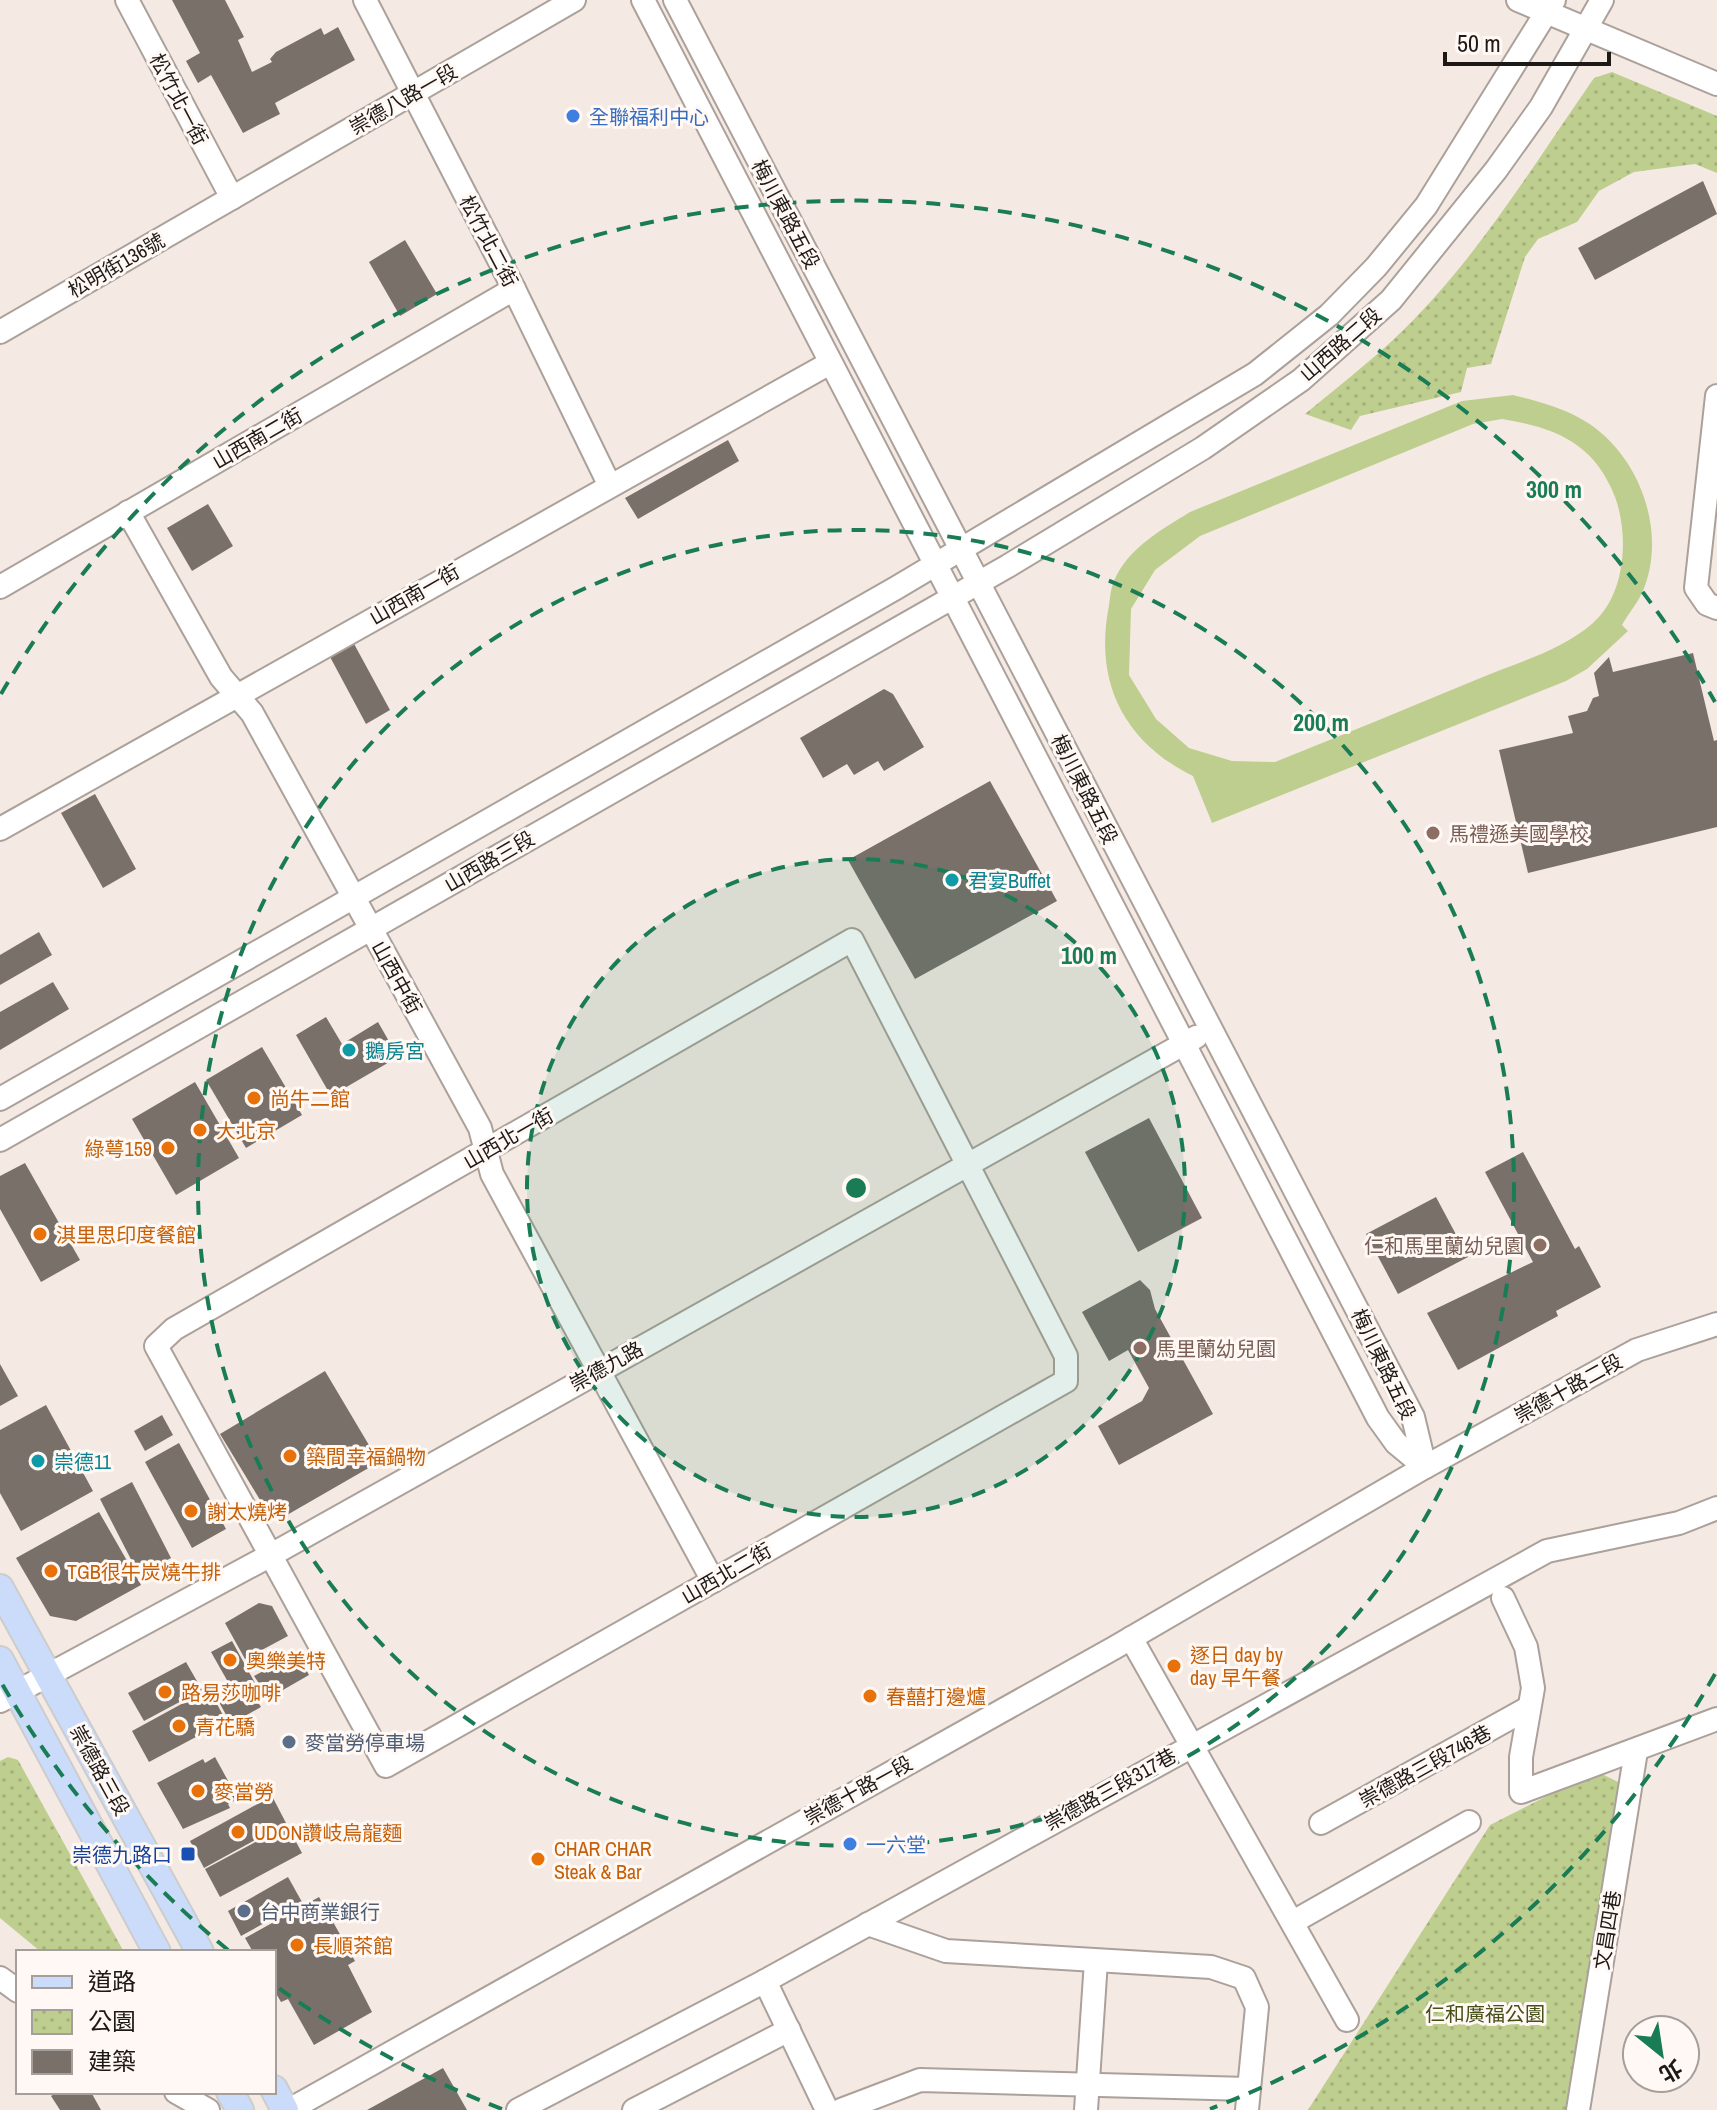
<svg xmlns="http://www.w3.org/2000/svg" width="1717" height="2110" font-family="'Archivo Narrow','Noto Sans TC',sans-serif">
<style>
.park{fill:url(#park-dots)}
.garden{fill:#bece8f;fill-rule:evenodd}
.building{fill:#7a706a}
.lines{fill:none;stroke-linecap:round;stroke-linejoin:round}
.minor-casing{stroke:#aba19a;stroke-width:26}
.major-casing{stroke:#cdcccc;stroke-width:30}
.minor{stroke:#fff;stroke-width:22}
.major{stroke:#cadcfa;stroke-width:26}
.ring{fill:none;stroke:#1a7c55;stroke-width:4;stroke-dasharray:14 10}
.shop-dot{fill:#3f7fe0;stroke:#fff8f4;stroke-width:3}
.education-dot{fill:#8d6e63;stroke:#fff8f4;stroke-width:3}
.culture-dot{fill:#0f9aa8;stroke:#fff8f4;stroke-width:3}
.food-dot{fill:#e8710a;stroke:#fff8f4;stroke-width:3}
.service-dot{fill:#5c6f8a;stroke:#fff8f4;stroke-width:3}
.transit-dot{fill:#1a4fb4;stroke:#fff8f4;stroke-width:3}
.labels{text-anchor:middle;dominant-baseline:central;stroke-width:6;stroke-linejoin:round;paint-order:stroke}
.street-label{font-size:20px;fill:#1d1916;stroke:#fff8f4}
.shop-label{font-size:20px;fill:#366cbe;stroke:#fff8f4;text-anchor:start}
.education-label{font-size:20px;fill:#785e54;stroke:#fff8f4;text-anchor:start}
.culture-label{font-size:20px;fill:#0d838f;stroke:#fff8f4;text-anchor:start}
.food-label{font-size:20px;fill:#c56008;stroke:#fff8f4;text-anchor:start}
.service-label{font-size:20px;fill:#4e5e75;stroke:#fff8f4;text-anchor:start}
.transit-label{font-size:20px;fill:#164399;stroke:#fff8f4;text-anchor:end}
.park-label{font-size:20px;fill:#454f17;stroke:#fff8f4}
.centre{fill:#1a7c55;stroke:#fff8f4;stroke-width:4}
.ring-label{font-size:24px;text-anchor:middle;font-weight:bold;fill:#1a7c55;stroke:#fff8f4;stroke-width:6;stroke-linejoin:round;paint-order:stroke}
</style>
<defs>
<pattern id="park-dots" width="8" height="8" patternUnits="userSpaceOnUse" patternTransform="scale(2)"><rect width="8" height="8" fill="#bece8f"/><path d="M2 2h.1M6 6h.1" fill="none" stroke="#a3b07b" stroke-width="1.8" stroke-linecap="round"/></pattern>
</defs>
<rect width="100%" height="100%" fill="#f5eae3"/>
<g class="park">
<path d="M1612 72 1717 116V173L1695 164 1634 172 1599 191 1577 222 1538 239 1525 257 1491 364 1467 368 1461 392 1360 416 1351 430 1305 414C1335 389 1366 365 1394 339 1474 264 1532 167 1594 78Z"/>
<path d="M8 1757 18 1760 124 1952H41L0 1918V1761Z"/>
<path d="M1596 1771 1622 1784 1568 2110H1308L1490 1825Z"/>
</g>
<path class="garden" d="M1513 395C1537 401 1561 407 1583 420 1639 452 1669 533 1642 593 1637 604 1628 614 1622 625L1628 631 1587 669 1566 681 1212 823 1193 776C1126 743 1095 685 1108 611 1110 602 1110 590 1114 581 1128 548 1161 530 1190 512L1462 401ZM1502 419C1556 428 1594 443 1615 497 1629 535 1626 594 1593 623 1561 651 1516 663 1478 679 1410 707 1343 735 1275 762L1232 761 1189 748 1156 719 1129 675 1131 609 1155 570 1200 536 1473 424Z"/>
<g class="building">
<path d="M172 0H225L244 37 238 40 252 72 272 62 270 59 276 52 321 28 324 35 338 27 355 60 275 103 280 114 243 133 211 75 198 83 186 61 200 53Z"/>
<path d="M1703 181 1717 214 1595 280 1578 248Z"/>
<path d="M405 240 437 294 400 316 369 262Z"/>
<path d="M728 440 739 461 638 519 625 498Z"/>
<path d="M208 504 233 546 192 571 167 528Z"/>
<path d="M353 642 390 710 366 724 329 655Z"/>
<path d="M1693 653 1714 741 1717 740V827L1528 873 1499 750 1573 733 1568 716 1587 711 1593 698 1599 696 1594 673 1609 657 1613 672Z"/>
<path d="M884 689 893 694 924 747 884 771 878 761 854 775 847 764 823 778 800 738Z"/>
<path d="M990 781 1057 901 915 979 848 860Z"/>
<path d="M95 794 136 869 103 888 61 813Z"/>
<path d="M39 932 52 955 0 985V955Z"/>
<path d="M53 982 69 1009 0 1050V1012Z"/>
<path d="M326 1017 342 1044 378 1022 398 1057 331 1096 296 1035Z"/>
<path d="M262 1047 302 1115 246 1148 206 1080Z"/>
<path d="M195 1082 239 1158 176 1195 132 1119Z"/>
<path d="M1149 1118 1202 1218 1138 1252 1085 1152Z"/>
<path d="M1523 1152 1575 1249 1579 1246 1601 1287 1556 1311 1558 1316 1458 1370 1427 1313 1533 1262 1485 1172Z"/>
<path d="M25 1163 80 1260 41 1282 0 1209V1176Z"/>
<path d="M1436 1197 1468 1257 1398 1294 1366 1234Z"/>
<path d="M1140 1280 1150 1290 1155 1309 1213 1414 1119 1465 1098 1426 1142 1401 1149 1388 1128 1350 1109 1361 1082 1312Z"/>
<path d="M0 1364 18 1396 0 1406Z"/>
<path d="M325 1371 379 1462 287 1515 268 1513 220 1434Z"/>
<path d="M46 1405 93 1491 21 1531 0 1493V1430Z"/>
<path d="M162 1415 173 1435 145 1451 134 1431Z"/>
<path d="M179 1443 226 1529 192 1548 145 1462Z"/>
<path d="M132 1482 171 1558 139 1575 100 1499Z"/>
<path d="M99 1512 141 1585 76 1621 50 1616 16 1558Z"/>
<path d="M259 1603 272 1606 288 1636 245 1659 225 1623Z"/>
<path d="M232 1641 260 1692 254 1696 261 1707 231 1724 213 1691 228 1682 211 1652Z"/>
<path d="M297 1653 309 1675 269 1698 254 1676Z"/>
<path d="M186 1662 202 1690 144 1721 128 1693Z"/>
<path d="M209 1689 226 1721 149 1762 132 1731Z"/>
<path d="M215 1757 238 1799 228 1804 230 1808 183 1829 157 1783 203 1759 205 1763Z"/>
<path d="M272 1796 286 1823 204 1868 190 1841Z"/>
<path d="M287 1825 302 1853 220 1897 205 1869Z"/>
<path d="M288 1877 302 1902 241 1936 228 1911Z"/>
<path d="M319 1897 355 1961 348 1965 372 2012 314 2045 288 1999 281 2002 274 1990V1952H253L245 1938Z"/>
<path d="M443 2068 467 2110H367Z"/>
<path d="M58 2092H91L101 2110H60L51 2096Z"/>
</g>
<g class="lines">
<g class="minor-casing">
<g id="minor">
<path d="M127 0 232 198"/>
<path d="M365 0 514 289 609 484"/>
<path d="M643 0 1378 1418 1396 1443 1425 1467"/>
<path d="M675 0 1413 1417 1425 1467"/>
<path d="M1518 0 1717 84"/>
<path d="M0 332 574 0"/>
<path d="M1717 396 1696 588 1707 604 1717 608"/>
<path d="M128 512 221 677 252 713 386 956 480 1128 492 1174 713 1581"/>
<path d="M0 587 514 289"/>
<path d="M0 829 830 363"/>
<path d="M852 940 1066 1356V1381L386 1766 156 1346 174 1329Z"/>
<path d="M0 1099 896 588 1255 374 1329 315 1376 267 1426 206 1554 0"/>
<path d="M0 1140 1008 566 1203 448 1301 380 1391 300 1496 170 1541 107 1602 0"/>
<path d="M1503 1598 1526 1647 1533 1688 1521 1757V1792L1717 1719"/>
<path d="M1131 1638 1347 2020"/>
<path d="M0 1701 271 1555 1196 1037"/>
<path d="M1321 1823 1528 1708"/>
<path d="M1293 1922 1469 1822"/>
<path d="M868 1924 946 1951 1211 1967 1244 1978 1257 2007 1247 2110"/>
<path d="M0 1978 18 1991"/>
<path d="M765 1981 827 2110"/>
<path d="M176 2092 208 2110"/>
<path d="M289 2110 1114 1648 1425 1467 1637 1350 1717 1324"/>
<path d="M518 2110 765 1981 1547 1551 1679 1523 1717 1508"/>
<path d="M634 2110 789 2030"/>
<path d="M841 2110 920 2080 1248 2089"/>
<path d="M1086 2110 1096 1961"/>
<path d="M1578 2110 1636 1751"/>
</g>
</g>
<g class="major-casing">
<g id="major">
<path d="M0 1588 200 1952"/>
<path d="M0 1660 157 1952"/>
<path d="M274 2089 285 2110"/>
<path d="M230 2092 240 2110"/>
</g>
</g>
<use href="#minor" class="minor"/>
<use href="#major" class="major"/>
</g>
<circle cx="856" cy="1188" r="329" fill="#1a7c55" fill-opacity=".12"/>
<g class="ring">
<circle cx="856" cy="1188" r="329"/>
<circle cx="856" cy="1188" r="658"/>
<path d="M1715 1674A987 987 0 0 1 1210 2109M502 2109A987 987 0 0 1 276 1986M228 1950A987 987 0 0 1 1 1682M1 694A987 987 0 0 1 1715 702"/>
</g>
<g class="shop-dot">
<circle cx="573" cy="116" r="8"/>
<circle cx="850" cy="1844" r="8"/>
</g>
<g class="education-dot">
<circle cx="1433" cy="833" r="8"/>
<circle cx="1540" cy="1245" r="8"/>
<circle cx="1140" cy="1348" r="8"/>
</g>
<g class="culture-dot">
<circle cx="952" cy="880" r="8"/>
<circle cx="349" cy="1050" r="8"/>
<circle cx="38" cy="1461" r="8"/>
</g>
<g class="food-dot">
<circle cx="254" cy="1098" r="8"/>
<circle cx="200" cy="1130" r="8"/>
<circle cx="168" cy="1148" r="8"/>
<circle cx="40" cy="1234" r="8"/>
<circle cx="290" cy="1456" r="8"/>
<circle cx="191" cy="1511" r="8"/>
<circle cx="51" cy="1571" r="8"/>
<circle cx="230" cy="1660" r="8"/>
<circle cx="1174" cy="1666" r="8"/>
<circle cx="165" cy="1692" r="8"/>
<circle cx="870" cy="1696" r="8"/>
<circle cx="179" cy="1726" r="8"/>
<circle cx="198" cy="1791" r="8"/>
<circle cx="238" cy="1832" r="8"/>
<circle cx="538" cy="1859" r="8"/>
<circle cx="297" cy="1945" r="8"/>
</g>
<g class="service-dot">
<circle cx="289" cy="1742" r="8"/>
<circle cx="244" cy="1911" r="8"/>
</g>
<rect class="transit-dot" x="180" y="1846" width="16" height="16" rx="4"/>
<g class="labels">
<g class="street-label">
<text transform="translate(179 99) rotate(62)">松竹北一街</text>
<text transform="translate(403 99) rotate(-30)">崇德八路一段</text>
<text transform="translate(786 214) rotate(62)">梅川東路五段</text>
<text transform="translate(489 241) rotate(62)">松竹北二街</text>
<text transform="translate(116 265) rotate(-30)">松明街136號</text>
<text transform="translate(1340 344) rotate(-41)">山西路二段</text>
<text transform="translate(257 438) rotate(-30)">山西南二街</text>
<text transform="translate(414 594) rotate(-30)">山西南一街</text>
<text transform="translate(1085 789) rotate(63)">梅川東路五段</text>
<text transform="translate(489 861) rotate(-30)">山西路三段</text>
<text transform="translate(397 977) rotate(61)">山西中街</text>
<text transform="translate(508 1138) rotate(-30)">山西北一街</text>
<text transform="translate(1384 1364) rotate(64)">梅川東路五段</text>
<text transform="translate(606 1366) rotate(-29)">崇德九路</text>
<text transform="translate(1568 1388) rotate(-29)">崇德十路二段</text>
<text transform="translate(726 1573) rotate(-30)">山西北二街</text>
<text transform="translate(1425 1766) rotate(-29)">崇德路三段746巷</text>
<text transform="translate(100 1770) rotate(61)">崇德路三段</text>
<text transform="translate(1110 1789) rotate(-29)">崇德路三段317巷</text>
<text transform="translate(858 1790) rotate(-29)">崇德十路一段</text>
<text transform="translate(1607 1930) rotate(-81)">文昌四巷</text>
</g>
<g class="shop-label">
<text x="589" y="116">全聯福利中心</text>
<text x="866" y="1844">一六堂</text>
</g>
<g class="education-label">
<text x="1449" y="833">馬禮遜美國學校</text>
<text x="1524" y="1245" text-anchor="end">仁和馬里蘭幼兒園</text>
<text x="1156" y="1348">馬里蘭幼兒園</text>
</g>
<g class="culture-label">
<text x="968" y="880">君宴Buffet</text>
<text x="365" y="1050">鵝房宮</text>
<text x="54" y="1461">崇德11</text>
</g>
<g class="food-label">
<text x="270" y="1098">尚牛二館</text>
<text x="216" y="1130">大北京</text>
<text x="152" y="1148" text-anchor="end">綠萼159</text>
<text x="56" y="1234">淇里思印度餐館</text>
<text x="306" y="1456">築間幸福鍋物</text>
<text x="207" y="1511">謝太燒烤</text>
<text x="67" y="1571">TGB很牛炭燒牛排</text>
<text x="1190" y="1654">逐日 day by<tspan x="1190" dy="23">day 早午餐</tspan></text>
<text x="246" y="1660">奧樂美特</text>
<text x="181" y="1692">路易莎咖啡</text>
<text x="886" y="1696">春囍打邊爐</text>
<text x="195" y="1726">青花驕</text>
<text x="214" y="1791">麥當勞</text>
<text x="254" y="1832">UDON讚岐烏龍麵</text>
<text x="554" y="1848">CHAR CHAR<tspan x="554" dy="23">Steak &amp; Bar</tspan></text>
<text x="313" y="1945">長順茶館</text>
</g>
<g class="service-label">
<text x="305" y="1742">麥當勞停車場</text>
<text x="260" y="1911">台中商業銀行</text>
</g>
<g class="transit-label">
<text x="172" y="1854">崇德九路口</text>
</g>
<g class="park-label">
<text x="1485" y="2013">仁和廣福公園</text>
</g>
</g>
<circle cx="856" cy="1188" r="12" class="centre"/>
<g class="ring-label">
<text x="1554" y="498">300 m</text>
<text x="1321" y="731">200 m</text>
<text x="1089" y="964">100 m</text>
</g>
<rect x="16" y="1950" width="260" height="144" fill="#fff8f4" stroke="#a59f9b" stroke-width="2"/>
<rect x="32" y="1976" width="40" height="12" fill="#cadcfa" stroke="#a59f9b" stroke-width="2"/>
<text x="88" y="1990" font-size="24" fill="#1d1916">道路</text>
<rect x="32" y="2010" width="40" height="24" fill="url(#park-dots)" stroke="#a59f9b" stroke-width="2"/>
<text x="88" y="2030" font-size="24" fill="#1d1916">公園</text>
<rect x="32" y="2050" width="40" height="24" fill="#7a706a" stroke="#a59f9b" stroke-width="2"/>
<text x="88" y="2070" font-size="24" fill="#1d1916">建築</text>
<g transform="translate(1661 2054) rotate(150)"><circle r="38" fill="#fff8f4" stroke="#a59f9b" stroke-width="2"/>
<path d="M0-6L14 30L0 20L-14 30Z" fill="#1a7c55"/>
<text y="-12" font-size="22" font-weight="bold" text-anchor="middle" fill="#1d1916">北</text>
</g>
<path d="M1445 52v12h164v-12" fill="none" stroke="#1d1916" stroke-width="4"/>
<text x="1457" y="52" font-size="24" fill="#1d1916" stroke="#fff8f4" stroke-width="6" paint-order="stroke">50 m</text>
</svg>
